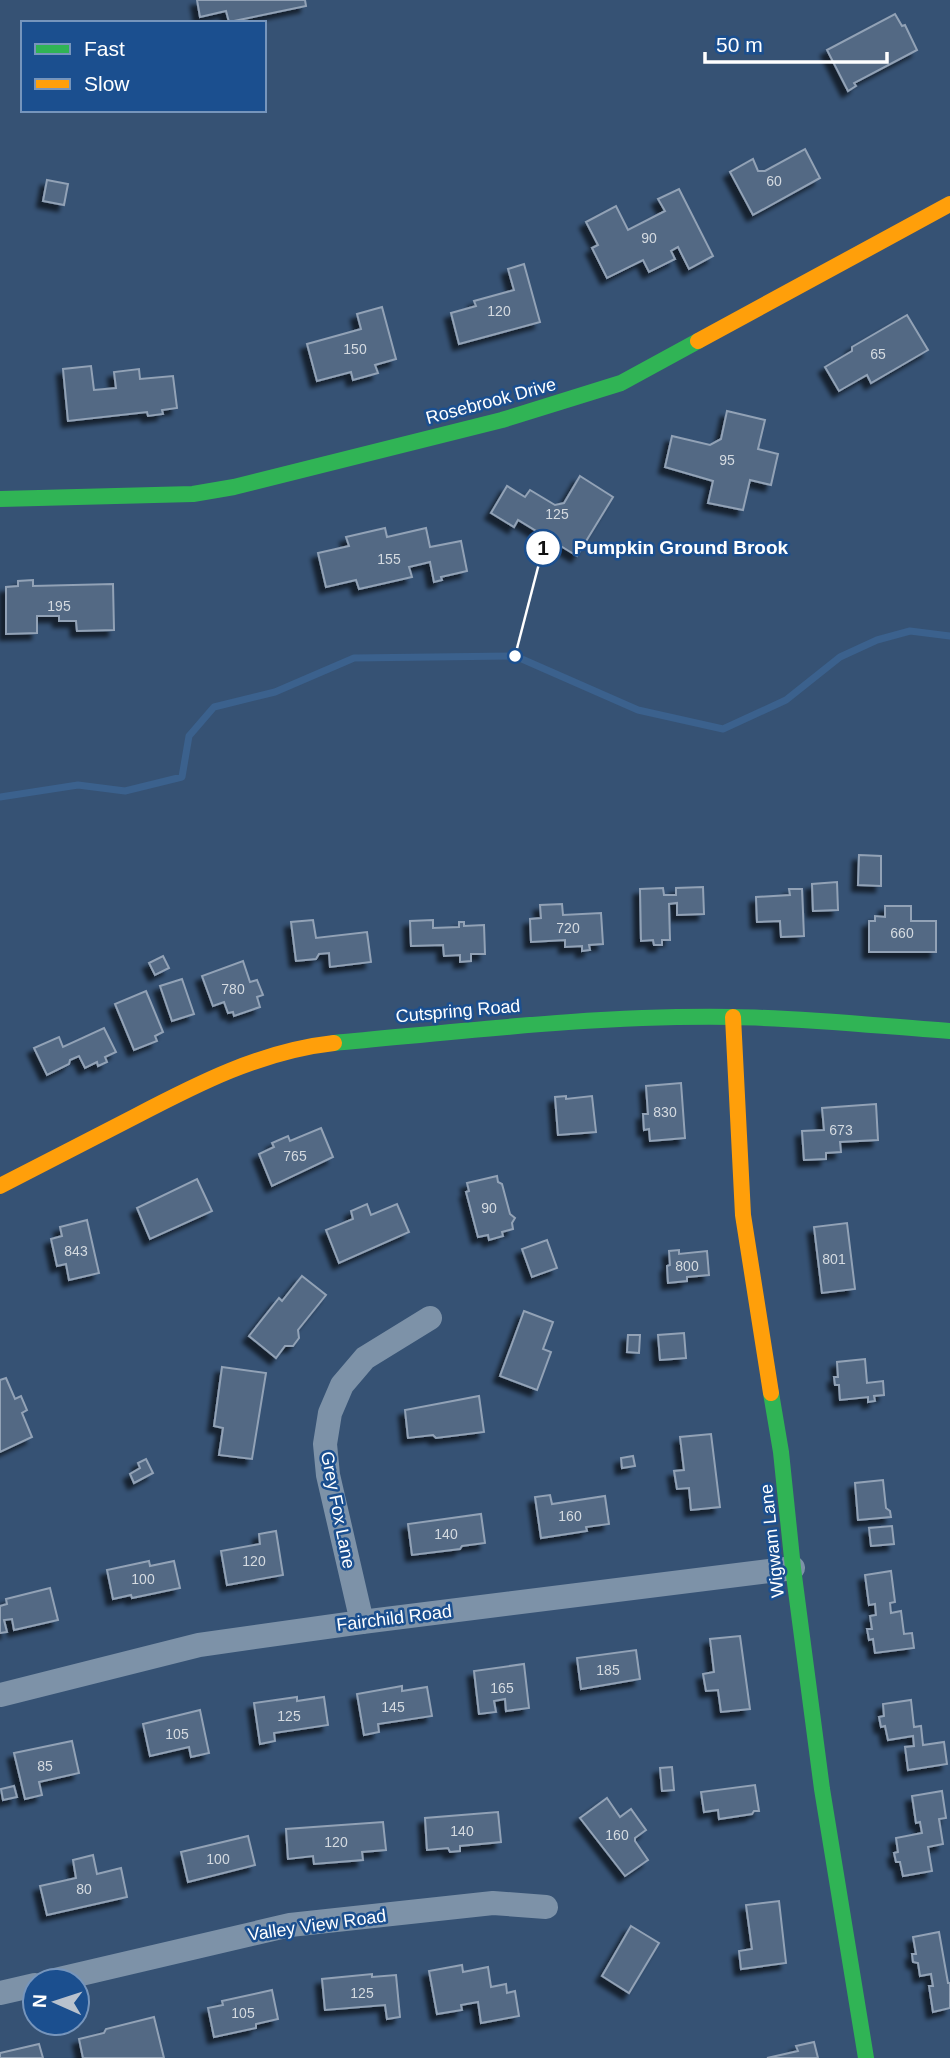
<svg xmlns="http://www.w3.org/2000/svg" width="950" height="2058" font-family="Arial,sans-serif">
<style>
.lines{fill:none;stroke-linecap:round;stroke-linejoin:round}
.stream{stroke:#3b618d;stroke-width:7}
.building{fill:#526984;stroke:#92a2b6;stroke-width:2;filter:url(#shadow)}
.street{stroke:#7d92a8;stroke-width:24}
.fast{stroke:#30b455;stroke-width:16}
.slow{stroke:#ff9f0a;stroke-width:16}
.labels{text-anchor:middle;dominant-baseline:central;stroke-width:5;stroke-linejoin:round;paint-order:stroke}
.number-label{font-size:14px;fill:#d4dae0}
.street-label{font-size:18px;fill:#fff;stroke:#1b4f8f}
.leader{fill:none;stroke:#fff;stroke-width:2.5}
.callout-dot{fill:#fff;stroke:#1b4f8f;stroke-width:2.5}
.mark-label{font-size:21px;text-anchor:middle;font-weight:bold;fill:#111}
.callout-label{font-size:19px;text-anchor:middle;font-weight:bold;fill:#fff;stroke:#1b4f8f;stroke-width:5;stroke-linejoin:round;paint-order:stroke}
</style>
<defs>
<filter id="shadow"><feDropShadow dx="-6" dy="6" stdDeviation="2" flood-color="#0009"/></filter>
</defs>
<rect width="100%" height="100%" fill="#365274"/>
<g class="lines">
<path class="stream" d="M0 797 78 785 125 791 182 777 189 736 214 707 275 692 354 658 515 656 638 710 723 729 786 700 840 657 877 640 910 631 950 636"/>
</g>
<g class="building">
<path d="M197 0H305L306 6 229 22 226 11 200 17Z"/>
<path d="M895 14 902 26 905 25 917 50 854 83 856 86 848 91 827 50Z"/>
<path d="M805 149 820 178 753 215 730 172 753 159 758 171H765Z"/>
<path d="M47 180 68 184 64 205 43 201Z"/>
<path d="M679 189 713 256 689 269 678 247 671 251 675 259 649 272 643 260 607 278 592 248 598 245 586 222 616 206 628 230 665 211 658 199Z"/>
<path d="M524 264 540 322 459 344 451 313 476 306 474 301 514 290 508 269Z"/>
<path d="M382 307 396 359 375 365 378 373 353 380 351 372 317 381 307 344 361 329 357 314Z"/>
<path d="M907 315 928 350 871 383 867 375 839 391 825 367 852 351V347Z"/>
<path d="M91 366 94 390 116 388 114 372 139 369 140 379 173 376 177 408 162 410 163 414 148 416 147 412 68 421 63 369Z"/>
<path d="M727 411 765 420 758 449 778 454 771 485 750 480 743 510 708 503 713 481 665 467 672 436 710 445 721 439Z"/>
<path d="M580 476 613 497 577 556 518 520 514 527 491 513 507 486 525 497 530 490 555 505 564 503Z"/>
<path d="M385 528 387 537 426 528 430 547 461 541 467 571 441 577 442 580 434 582 430 562 409 567 412 577 359 589 356 580 326 587 318 553 349 546 346 537Z"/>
<path d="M33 580V586L113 584 114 630 77 631 76 621H59V616H37V633L6 634V587L18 586V581Z"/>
<path d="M859 855 881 856V886L858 885Z"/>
<path d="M837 882 838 910 813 911 812 884Z"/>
<path d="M703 887 704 914 677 915V903L669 904 670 940H662V945H654L653 940 641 941 640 889 663 888 664 895H676V888Z"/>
<path d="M789 889H802L804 936 781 937 780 921 757 922 756 897 790 895Z"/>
<path d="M562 904 563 915 601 913 603 944 589 945 590 950 582 951V946L565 947V940L531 942 530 919 541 918 540 905Z"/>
<path d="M885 906H911V921H936V952H869V921H875V916L885 917Z"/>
<path d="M313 920 316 938 367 932 371 962 330 967 329 953 319 954 316 959 296 961 291 922Z"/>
<path d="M433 920V928L459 927V922H464V926L484 925 485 954H471V961L460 962V955L444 956 443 945 411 946 410 921Z"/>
<path d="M163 956 169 968 155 975 149 963Z"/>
<path d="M243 961 250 982 257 980 263 995 257 997 260 1007 234 1016 233 1012 228 1013 224 1002 213 1006 202 976Z"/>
<path d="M182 979 194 1014 172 1021 160 986Z"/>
<path d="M146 991 163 1032 155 1036 157 1041 134 1050 115 1004Z"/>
<path d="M104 1028 116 1052 105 1057 107 1062 98 1066 97 1062 85 1068 79 1056 70 1060 69 1064 47 1075 34 1048 59 1037 63 1047Z"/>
<path d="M681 1083 685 1138 650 1141 649 1129 644 1130 643 1114H648L646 1086Z"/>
<path d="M566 1096V1099L592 1096 596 1132 558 1135 555 1097Z"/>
<path d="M876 1104 878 1140 840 1142 841 1152 826 1153V1159L804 1160 802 1131 824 1130 822 1108Z"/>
<path d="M321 1128 333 1157 272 1186 259 1154 274 1147 272 1143 288 1136 290 1141Z"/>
<path d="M497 1176 498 1182 502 1184 510 1214 515 1218 512 1223 513 1229 502 1232 503 1236 489 1240 488 1235 478 1237 466 1192 469 1191 467 1183Z"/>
<path d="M197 1179 212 1211 150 1239 137 1208Z"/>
<path d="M367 1204 371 1215 397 1204 409 1232 339 1263 326 1230 353 1219 351 1211Z"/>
<path d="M87 1220 99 1273 69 1280 66 1264 57 1266 51 1239 62 1236 60 1227Z"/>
<path d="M847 1223 855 1289 822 1293 814 1227Z"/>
<path d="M547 1240 557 1268 532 1277 522 1249Z"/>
<path d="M679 1250V1254L707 1251 709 1275 687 1277V1281L668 1283 667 1266 670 1265 669 1251Z"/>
<path d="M302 1276 326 1295 298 1330 299 1338 293 1346H285L276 1358 249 1336 279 1298 282 1301Z"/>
<path d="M524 1311 553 1322 543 1349 551 1352 537 1390 500 1376Z"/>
<path d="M684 1333 686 1358 660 1360 658 1335Z"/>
<path d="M628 1335H640L639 1353 627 1352Z"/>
<path d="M865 1359 867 1383 883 1381 884 1395 874 1396 875 1401 868 1402V1397L840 1400 839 1385H835L834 1377H838L837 1362Z"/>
<path d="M222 1367 266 1373 252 1459 219 1455 223 1428 214 1426Z"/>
<path d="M6 1378 15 1399 21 1396 27 1410 22 1413 32 1437 0 1452V1380Z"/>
<path d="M479 1396 484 1432 436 1438 433 1435 408 1438 405 1410Z"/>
<path d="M711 1434 720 1507 691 1510 689 1488 677 1489 674 1471 684 1470 680 1437Z"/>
<path d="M633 1456 635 1466 622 1468 621 1458Z"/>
<path d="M146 1459 153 1473 134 1483 130 1474 140 1468 138 1463Z"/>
<path d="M883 1480 886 1508 890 1511 891 1517 858 1520 855 1483Z"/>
<path d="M550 1495 552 1504 605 1496 609 1524 586 1527 587 1531 541 1538 535 1497Z"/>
<path d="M481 1514 485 1543 462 1546 460 1549 412 1555 408 1524Z"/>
<path d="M892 1526 894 1544 871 1546 869 1528Z"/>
<path d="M276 1531 283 1575 227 1585 221 1551 260 1544 259 1534Z"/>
<path d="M149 1561 150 1566 174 1561 180 1588 132 1598 131 1595 113 1599 107 1570Z"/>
<path d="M891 1571 895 1602 890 1603 891 1613 901 1611 904 1634 912 1633 914 1648 875 1653 873 1639 869 1640 867 1629H872L870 1616 876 1615 875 1604 869 1605 865 1575Z"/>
<path d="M50 1588 58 1620 14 1630 12 1619 4 1620 7 1632 0 1633V1606L7 1604 6 1599Z"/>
<path d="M740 1636 750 1709 721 1712 718 1690 706 1691 703 1674 714 1672 710 1639Z"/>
<path d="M636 1650 640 1679 581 1689 577 1658Z"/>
<path d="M524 1664 529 1708 506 1711 505 1699 494 1701 496 1712 479 1714 474 1671Z"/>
<path d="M402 1686V1691L427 1687 432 1716 378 1724 379 1732 364 1735 357 1694Z"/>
<path d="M297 1697V1701L324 1697 328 1725 274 1733 275 1741 260 1744 254 1703Z"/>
<path d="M911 1700 914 1727 921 1726 923 1745 944 1742 947 1764 908 1770 905 1747 914 1746 913 1736 888 1740 885 1726 881 1727 879 1717 884 1716 883 1704Z"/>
<path d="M200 1710 209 1753 191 1757 189 1747 150 1756 143 1724Z"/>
<path d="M72 1741 79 1773 39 1782 42 1795 25 1799 14 1753Z"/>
<path d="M672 1767 674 1790 662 1791 660 1768Z"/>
<path d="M755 1785 759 1811H754L752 1814 719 1819 718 1810 704 1812 701 1792Z"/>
<path d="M14 1786 17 1797 3 1800 1 1789Z"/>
<path d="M942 1791 946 1818 939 1819 943 1844 928 1847 932 1871 903 1876 900 1862H896L894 1853 898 1852 896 1838 922 1833 920 1822 916 1823 912 1796Z"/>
<path d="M607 1798 620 1817 631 1809 646 1830 635 1838V1841L648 1860 625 1876 580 1818Z"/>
<path d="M498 1812 501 1842 460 1846V1851L450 1852 448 1848 427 1850 425 1818Z"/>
<path d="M383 1822 386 1850 362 1852 363 1860 314 1864 313 1856 288 1859 286 1829Z"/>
<path d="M248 1836 255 1865 188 1882 181 1852Z"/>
<path d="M93 1855 97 1874 121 1868 127 1897 47 1915 40 1886 76 1878 73 1860Z"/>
<path d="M779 1901 786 1963 741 1969 739 1951 752 1949 746 1905Z"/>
<path d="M631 1926 659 1943 629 1993 602 1976Z"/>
<path d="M939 1932 948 1983H950V2008L933 2012 929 1986H933L931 1974 920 1976 918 1963 913 1962 912 1954H916L913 1937Z"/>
<path d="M462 1965 463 1972 488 1967 491 1987 506 1984 507 1993 515 1991 519 2016 481 2023 478 2002 461 2005 462 2010 437 2014 429 1971Z"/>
<path d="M372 1974V1977L396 1975 400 2017 387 2019 385 2005 325 2010 322 1979Z"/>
<path d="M272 1990 278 2019 256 2024V2028L214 2037 208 2008 223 2005 222 2001Z"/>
<path d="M154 2017 164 2058H83L79 2039 104 2033 106 2029Z"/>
<path d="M814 2042 818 2058H767L798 2051 796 2046Z"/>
<path d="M39 2044 43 2058H0V2053Z"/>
</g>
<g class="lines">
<g class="street">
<path d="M362 1622 328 1475 325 1444 330 1413 342 1385 365 1358 430 1318"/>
<path d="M0 1695 199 1645 362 1622 793 1568"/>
<path d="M51 1981 290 1925 493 1903 546 1907"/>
<path d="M0 1993 35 1985"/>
</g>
<g class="fast">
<path d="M0 499 193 494 234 487 502 420 621 383 698 341"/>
<path d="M334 1043C466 1031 599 1015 732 1017 805 1018 878 1026 950 1031"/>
<path d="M771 1393 781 1452 793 1568 822 1789 866 2058"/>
</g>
<g class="slow">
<path d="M698 341 950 204"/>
<path d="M733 1017 743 1215 771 1393"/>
<path d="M0 1186C45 1163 89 1140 134 1117 197 1084 261 1051 334 1043"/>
</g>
</g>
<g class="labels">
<g class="number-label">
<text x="774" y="181">60</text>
<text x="649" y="238">90</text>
<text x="499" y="311">120</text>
<text x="355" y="349">150</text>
<text x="878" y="354">65</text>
<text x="727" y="460">95</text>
<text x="557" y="514">125</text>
<text x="389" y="559">155</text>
<text x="59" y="606">195</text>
<text x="568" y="928">720</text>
<text x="902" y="933">660</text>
<text x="233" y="989">780</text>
<text x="665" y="1112">830</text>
<text x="841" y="1130">673</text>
<text x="295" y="1156">765</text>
<text x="489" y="1208">90</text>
<text x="76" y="1251">843</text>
<text x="834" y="1259">801</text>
<text x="687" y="1266">800</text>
<text x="570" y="1516">160</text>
<text x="446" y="1534">140</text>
<text x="254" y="1561">120</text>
<text x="143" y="1579">100</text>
<text x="608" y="1670">185</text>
<text x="502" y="1688">165</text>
<text x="393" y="1707">145</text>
<text x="289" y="1716">125</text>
<text x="177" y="1734">105</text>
<text x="45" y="1766">85</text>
<text x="462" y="1831">140</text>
<text x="617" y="1835">160</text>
<text x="336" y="1842">120</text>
<text x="218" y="1859">100</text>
<text x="84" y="1889">80</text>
<text x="362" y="1993">125</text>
<text x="243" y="2013">105</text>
</g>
<g class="street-label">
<text transform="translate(491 401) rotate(-15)">Rosebrook Drive</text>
<text transform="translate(458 1011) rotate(-5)">Cutspring Road</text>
<text transform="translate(338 1510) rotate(79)">Grey Fox Lane</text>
<text transform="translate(772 1541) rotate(-96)">Wigwam Lane</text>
<text transform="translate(394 1618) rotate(-7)">Fairchild Road</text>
<text transform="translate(317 1925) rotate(-8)">Valley View Road</text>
</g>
</g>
<path class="leader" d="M515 656L543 548"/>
<g class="callout-dot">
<circle cx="515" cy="656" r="7"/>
<circle cx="543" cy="548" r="18"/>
</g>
<g class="mark-label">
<text x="543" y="555">1</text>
</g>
<g class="callout-label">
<text x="681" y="554">Pumpkin Ground Brook</text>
</g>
<rect x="21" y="21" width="245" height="91" fill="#1b4f8f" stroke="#7695bc" stroke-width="2"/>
<rect x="35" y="44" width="35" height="10" fill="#30b455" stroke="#7695bc" stroke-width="2"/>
<text x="84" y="56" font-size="21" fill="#ffffff">Fast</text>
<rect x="35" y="79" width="35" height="10" fill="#ff9f0a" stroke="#7695bc" stroke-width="2"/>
<text x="84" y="91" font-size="21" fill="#ffffff">Slow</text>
<g transform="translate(56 2002) rotate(273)"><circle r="33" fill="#1b4f8f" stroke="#7695bc" stroke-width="2"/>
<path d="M0-5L12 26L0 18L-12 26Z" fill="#b9c2ce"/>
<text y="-10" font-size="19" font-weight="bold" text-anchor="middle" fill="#ffffff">N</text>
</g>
<path d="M705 52v10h182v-10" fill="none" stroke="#ffffff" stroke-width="3.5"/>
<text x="716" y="52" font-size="21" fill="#ffffff" stroke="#1b4f8f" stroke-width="5" paint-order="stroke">50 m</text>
</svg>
